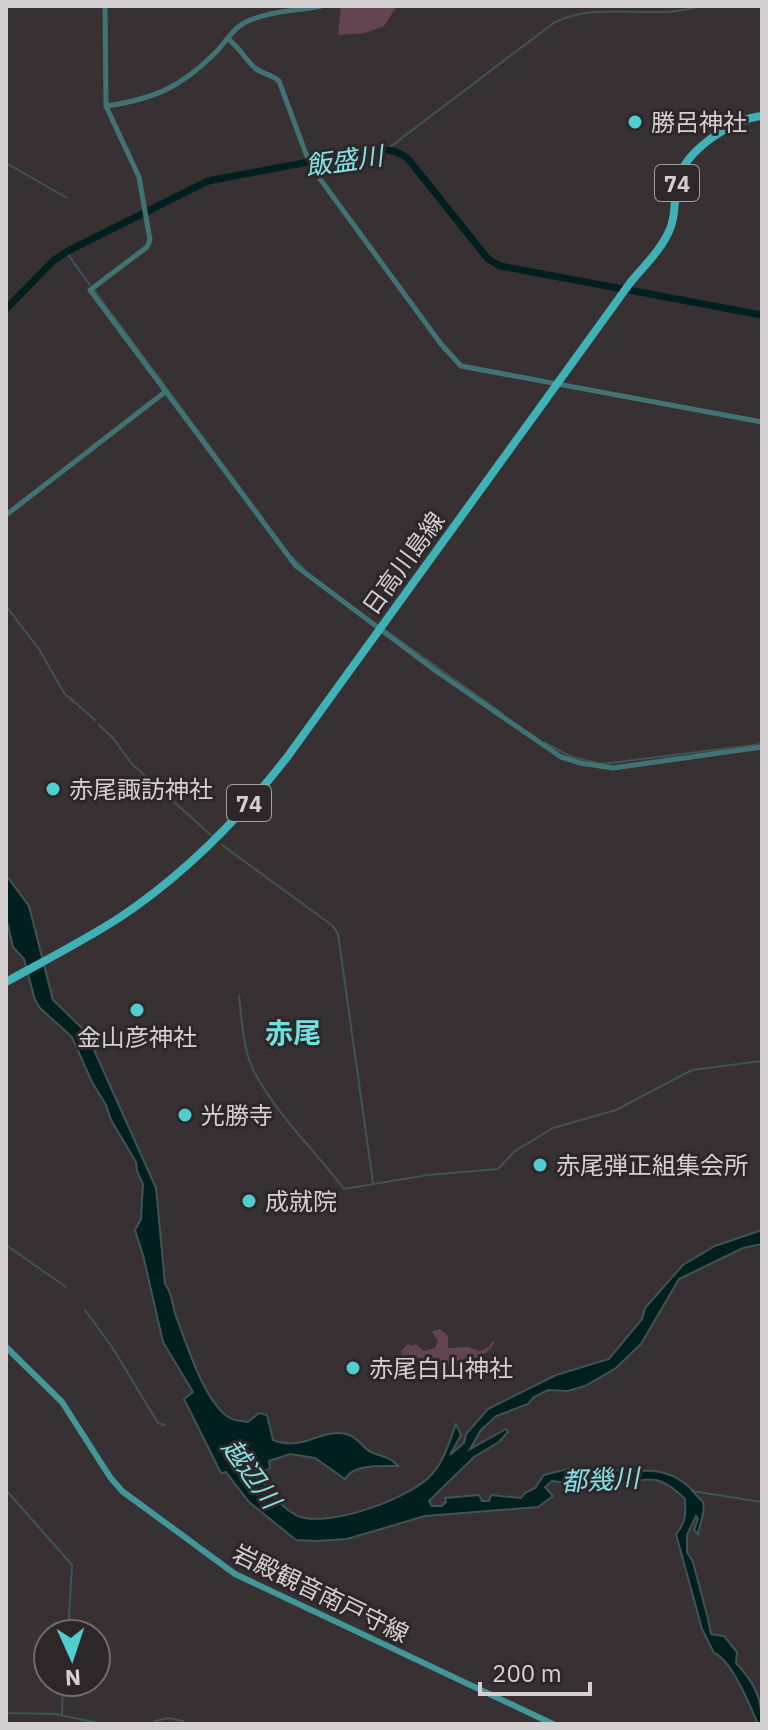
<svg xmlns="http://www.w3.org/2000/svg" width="768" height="1730" font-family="'IBM Plex Sans','Noto Sans JP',sans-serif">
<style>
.green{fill:#634453}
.water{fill:#011f1f;stroke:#405455;stroke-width:2}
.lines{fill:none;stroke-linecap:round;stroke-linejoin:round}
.stream{stroke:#405455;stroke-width:2}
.river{stroke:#011f1f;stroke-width:7}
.tertiary{stroke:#427374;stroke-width:5}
.secondary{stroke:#439799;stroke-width:6}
.primary{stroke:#40b2b5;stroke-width:8}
.poi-dot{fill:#52cdcf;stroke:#2d272a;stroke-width:3}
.labels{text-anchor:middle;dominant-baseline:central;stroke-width:6;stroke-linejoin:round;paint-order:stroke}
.shield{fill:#2d272a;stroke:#a29da0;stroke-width:2}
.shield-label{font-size:22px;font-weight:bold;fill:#d4d0d2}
.poi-label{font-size:24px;fill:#d4d0d2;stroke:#2d272a;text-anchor:start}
.street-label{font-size:24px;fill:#d4d0d2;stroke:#2d272a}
.water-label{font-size:26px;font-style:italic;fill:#85e1e3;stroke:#2d272a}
.quarter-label{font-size:28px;font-weight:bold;fill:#71dee0;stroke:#2d272a}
</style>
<rect width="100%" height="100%" fill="#373134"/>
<g class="green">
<path d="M341 6H397L384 26 365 33 338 35Z"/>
<path d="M440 1329 448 1336V1348L468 1347 480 1351 489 1347 492 1342 495 1341C488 1357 462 1367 446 1364L439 1368C423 1366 422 1354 403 1357L401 1351 408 1344 412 1346 416 1344 424 1351 435 1348 438 1341 432 1331Z"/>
</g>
<path class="water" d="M6 875 29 906 53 1000 86 1032 156 1188 165 1284C173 1294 172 1307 177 1319 187 1345 205 1404 230 1418 234 1421 243 1421 248 1422L259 1413 267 1415 273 1440C302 1452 322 1428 346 1434 359 1437 361 1447 371 1452 382 1457 389 1456 398 1466 382 1466 353 1464 345 1479L315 1458 290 1454 269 1461 270 1468 265 1471 253 1456 247 1454C259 1478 273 1503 296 1515 325 1530 412 1498 432 1474 444 1461 450 1440 456 1424L461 1435 450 1455 464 1443 466 1434 488 1409 556 1375 609 1359 642 1319 645 1308 683 1265 715 1246 762 1230V1244L743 1248 679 1279 641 1344 616 1368 585 1386 568 1391 548 1390 534 1397 528 1404 496 1416 481 1430 470 1449 506 1429 508 1432 499 1442 474 1457 429 1501 432 1506H442L446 1502 445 1498 479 1495 482 1501H489L491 1495 521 1498 525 1493 535 1488 544 1475 575 1467 595 1475 619 1470 623 1474C650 1467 675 1471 694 1492 695 1494 702 1501 703 1502 706 1512 699 1525 698 1534L694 1530 698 1519 696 1516 687 1535V1552L693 1562 708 1619 711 1634 724 1636 737 1652 736 1663C754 1682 762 1698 762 1724H758C750 1706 732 1660 714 1653L702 1629 676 1534C686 1523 686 1513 685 1499 654 1469 648 1481 611 1486 601 1487 591 1482 581 1482 568 1482 564 1483 552 1481L545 1487 553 1496 538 1507 425 1516 347 1539 316 1541 296 1540 249 1502 226 1472 221 1473 184 1399 193 1392 163 1342 143 1255 135 1230 141 1219 143 1184 137 1171 136 1162 111 1120 106 1105 92 1082 72 1037 40 1008 35 1000 24 959 13 947 6 917Z"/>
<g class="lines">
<g class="stream">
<path d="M386 150 555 22C590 6 626 13 663 12 676 12 689 9 701 6"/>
<path d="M6 163 67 198"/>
<path d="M66 252 90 285"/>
<path d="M94 290 264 520"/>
<path d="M292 557 304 569"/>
<path d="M6 606 39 649 64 693 95 720"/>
<path d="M385 630 503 714"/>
<path d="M99 725 113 738 132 764 212 836"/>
<path d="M545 743 572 757 602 764 762 744"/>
<path d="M222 845 333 926 338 934 373 1183"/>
<path d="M239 996C242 1021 243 1053 256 1075 279 1117 315 1151 344 1189L428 1175 498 1169 515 1151 553 1128 616 1110 692 1070 762 1061"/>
<path d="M6 1245 66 1287"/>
<path d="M85 1310 112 1347 158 1423 165 1425"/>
<path d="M6 1490 72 1565 68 1634"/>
<path d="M692 1491 762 1502"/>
<path d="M6 1713 55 1714 98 1723 133 1724"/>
<path d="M62 1715 63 1682"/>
<path d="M155 1721 168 1718 183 1721 185 1724"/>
<path d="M137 1724 148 1723"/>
<path d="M166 1724H183"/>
</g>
<path class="river" d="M6 309 53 261 66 252 208 181 372 150C386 149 397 149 409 160L488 259 500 266 762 315"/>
<g class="tertiary">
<path d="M105 6 106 106 139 177 150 240 147 247 90 290 296 566 436 671 561 757 580 763 613 768 762 747"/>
<path d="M228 39C240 48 245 59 255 68 262 74 271 74 279 81L306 154 320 179 441 344 461 366 762 422"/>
<path d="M106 106C153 99 180 88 214 54 224 45 231 30 244 23 267 11 296 11 321 6"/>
<path d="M6 515 165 392"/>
</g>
<path class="secondary" d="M6 1347 62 1402 110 1477 122 1491 235 1574 553 1724"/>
<path class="primary" d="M6 982C44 961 83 941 119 918 185 874 240 818 288 756L630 283C644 266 662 249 670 229 677 213 673 196 678 180 685 151 733 118 762 116"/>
</g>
<g class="poi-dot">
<circle cx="635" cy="122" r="8"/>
<circle cx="53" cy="789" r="8"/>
<circle cx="137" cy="1010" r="8"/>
<circle cx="185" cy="1115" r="8"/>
<circle cx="540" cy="1165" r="8"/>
<circle cx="249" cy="1201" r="8"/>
<circle cx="353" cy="1368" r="8"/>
</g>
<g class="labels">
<g class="shield">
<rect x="655" y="165" width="44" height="36" rx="6"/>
<rect x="227" y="785" width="44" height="36" rx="6"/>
</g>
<g class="shield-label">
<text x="677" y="183">74</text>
<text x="249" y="803">74</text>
</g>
<g class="poi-label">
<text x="651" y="122">勝呂神社</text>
<text x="69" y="789">赤尾諏訪神社</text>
<text x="137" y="1037" text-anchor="middle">金山彦神社</text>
<text x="201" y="1115">光勝寺</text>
<text x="556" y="1165">赤尾弾正組集会所</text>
<text x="265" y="1201">成就院</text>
<text x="369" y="1368">赤尾白山神社</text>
</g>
<g class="street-label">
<text transform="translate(403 563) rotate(-54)">日高川島線</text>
<text transform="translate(321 1593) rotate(26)">岩殿観音南戸守線</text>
</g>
<g class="water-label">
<text transform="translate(344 160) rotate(-8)">飯盛川</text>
<text transform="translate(252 1473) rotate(54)">越辺川</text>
<text transform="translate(600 1479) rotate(-3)">都幾川</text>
</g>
<g class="quarter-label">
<text x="293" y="1032">赤尾</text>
</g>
</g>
<rect width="768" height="1730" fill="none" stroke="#d4d0d2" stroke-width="16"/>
<g transform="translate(72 1658) rotate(177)"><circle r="38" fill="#2d272a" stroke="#706b6d" stroke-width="2"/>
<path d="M0-6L14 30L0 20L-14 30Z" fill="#52cdcf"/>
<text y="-12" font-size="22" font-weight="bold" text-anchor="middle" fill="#d4d0d2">N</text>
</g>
<path d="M480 1682v12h110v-12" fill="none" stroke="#d4d0d2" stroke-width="4"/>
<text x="492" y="1682" font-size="24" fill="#d4d0d2" stroke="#2d272a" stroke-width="6" paint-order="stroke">200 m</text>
</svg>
